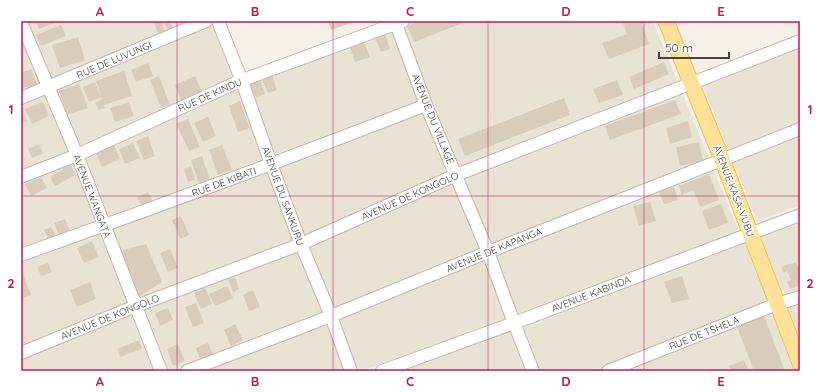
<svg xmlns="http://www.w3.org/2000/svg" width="821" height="392" font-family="Quicksand,sans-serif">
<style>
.residential{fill:#e9e3d5}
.building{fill:#d8cdbc}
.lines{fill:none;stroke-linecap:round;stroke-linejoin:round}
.minor-casing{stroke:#c1b9a9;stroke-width:14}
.major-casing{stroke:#eec35d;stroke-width:17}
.minor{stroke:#fff;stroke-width:12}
.major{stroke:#ffe297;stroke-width:15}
.grid{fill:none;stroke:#c2185b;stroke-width:1;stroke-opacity:0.55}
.labels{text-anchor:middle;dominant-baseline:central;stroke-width:3;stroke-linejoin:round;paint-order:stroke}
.street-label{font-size:10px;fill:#494236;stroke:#fff}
.neatline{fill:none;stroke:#c2185b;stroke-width:1.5}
.grid-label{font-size:13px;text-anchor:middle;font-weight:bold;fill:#c2185b}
</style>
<rect width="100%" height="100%" fill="#f5f1e8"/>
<g class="residential">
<path d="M21 21H211L236 87 408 21H653L739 232 516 315 361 371H21Z"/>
<path d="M800 46V205L757 221 702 84Z"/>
<path d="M800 222V338L761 237Z"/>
<path d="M744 241 772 300 798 371H399Z"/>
</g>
<g class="building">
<path d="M36 21H61L39 29Z"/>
<path d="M153 21H161L166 34 160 37Z"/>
<path d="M164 21H170L174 31 169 33Z"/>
<path d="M328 21H356L331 30Z"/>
<path d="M420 21H468L414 42 407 26Z"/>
<path d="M622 21H641L649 44 609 59 602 43 627 34Z"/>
<path d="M61 25 66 36 41 46 36 35Z"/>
<path d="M385 34 390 49 381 52 375 38Z"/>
<path d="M78 37 85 60 60 68 52 45Z"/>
<path d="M364 42 370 57 355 62 350 47Z"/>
<path d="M664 62 669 74 634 89 629 77Z"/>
<path d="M148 63 153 76 136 82 131 70Z"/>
<path d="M31 69 37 84 21 89V73Z"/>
<path d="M124 71 132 96 104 105 96 81Z"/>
<path d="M272 75 277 90 268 93 262 79Z"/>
<path d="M159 76 170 105 161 108 150 80Z"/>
<path d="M195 76 203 94 182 103 175 85Z"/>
<path d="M260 80 265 94 256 98 250 83Z"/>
<path d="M617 80 623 95 599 103 593 89Z"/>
<path d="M95 82 101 97 89 102 83 87Z"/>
<path d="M79 84 88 108 67 115 59 91Z"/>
<path d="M564 98 570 115 465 156 458 139Z"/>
<path d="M102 99 105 108 99 110 95 103Z"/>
<path d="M675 100 681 114 610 140 605 126Z"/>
<path d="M240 101 250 128 238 132 229 106Z"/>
<path d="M43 102 49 116 32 124 25 109Z"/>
<path d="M129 102 134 116 115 122 110 108Z"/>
<path d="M21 107 27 121 21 123Z"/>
<path d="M208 117 216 136 203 142 194 123Z"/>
<path d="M188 119 200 147 189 151 176 124Z"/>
<path d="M688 121 692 137 670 144 666 128Z"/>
<path d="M148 136 155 156 144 160 136 141Z"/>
<path d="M699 142 703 161 680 166 676 147Z"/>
<path d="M133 143 140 158 125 164 119 149Z"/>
<path d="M39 144 43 153 32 158 28 149Z"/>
<path d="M114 145 120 159 102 167 96 153Z"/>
<path d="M222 145 232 170 218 175 209 150Z"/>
<path d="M202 156 210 180 199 184 191 160Z"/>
<path d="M69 160 75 175 55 186 50 177 63 170 61 163Z"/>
<path d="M191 166 195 180 188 182 184 169Z"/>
<path d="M709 174 719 200 700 207 693 190 682 195 679 186Z"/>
<path d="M41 177 47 188 31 196 25 184Z"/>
<path d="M674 187 678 200 664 204 659 192Z"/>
<path d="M148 192 153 202 142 207 137 197Z"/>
<path d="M650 202 656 221 639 226 633 206Z"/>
<path d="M721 204 728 223 709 230 702 211Z"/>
<path d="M181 216 189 235 180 239 172 220Z"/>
<path d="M65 219 70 231 59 236 54 223Z"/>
<path d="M51 227 57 239 50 243 44 230Z"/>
<path d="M92 241 99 257 84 263 77 248Z"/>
<path d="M146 244 162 282 138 297 119 251Z"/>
<path d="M170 249 178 268 168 272 160 253Z"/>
<path d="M796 262 800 272V285L790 289 787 282 791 280 787 271 783 273 781 267Z"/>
<path d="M48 263 52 272 41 276 37 267Z"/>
<path d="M21 270 31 295 23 298 21 294Z"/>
<path d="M682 276 689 299 672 303 664 282Z"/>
<path d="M235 277 239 289 233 292 228 279Z"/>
<path d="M90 282 96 299 77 307 70 290Z"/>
<path d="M227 286 233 298 215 306 209 294Z"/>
<path d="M205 288 212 304 201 309 194 293Z"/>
<path d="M253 290 260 307 249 311 243 295Z"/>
<path d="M196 303 204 323 193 327 185 307Z"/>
<path d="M168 308 173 320 160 326 155 313Z"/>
<path d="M763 313 785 371H754L736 324Z"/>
<path d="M235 324 243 340 231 346 224 330Z"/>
<path d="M139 340 142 349 120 357 117 349Z"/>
<path d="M208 343 213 354 200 359 196 348Z"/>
<path d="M178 344 185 361 173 366 167 349Z"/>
<path d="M744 360 749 371H731L729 366Z"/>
</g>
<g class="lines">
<g class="minor-casing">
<g id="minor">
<path d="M218 21 243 84 271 164 301 244 331 316 351 371"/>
<path d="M21 22 77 155 161 371"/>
<path d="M396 24 426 105 488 252 514 323 533 371"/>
<path d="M21 98 206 21"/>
<path d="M21 177 77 155 240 81 403 21"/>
<path d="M21 255C157 207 292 157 426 105"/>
<path d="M21 353 136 306 301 244 456 175 800 41"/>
<path d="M187 371 331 316 488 252 800 129"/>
<path d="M382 371 514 323 800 215"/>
<path d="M608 371 777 304 800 297"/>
</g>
</g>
<g class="major-casing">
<path id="major" d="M666 21 722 159 800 363"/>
</g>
<use href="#minor" class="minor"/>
<use href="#major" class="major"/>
</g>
<path class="grid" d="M177 21V371M333 21V371M488 21V371M644 21V371M21 196H800"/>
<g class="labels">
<g class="street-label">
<text transform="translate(114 60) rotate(-23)">RUE DE LUVUNGI</text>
<text transform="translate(210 95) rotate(-24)">RUE DE KINDU</text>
<text transform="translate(433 119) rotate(68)">AVENUE DU VILLAGE</text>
<text transform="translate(224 182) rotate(-20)">RUE DE KIBATI</text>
<text transform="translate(734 191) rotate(69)">AVENUE KASA-VUBU</text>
<text transform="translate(92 196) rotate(69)">AVENUE WANGATA</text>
<text transform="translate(283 196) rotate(70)">AVENUE DU SANKURU</text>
<text transform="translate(410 196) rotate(-24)">AVENUE DE KONGOLO</text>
<text transform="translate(494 250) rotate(-22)">AVENUE DE KAPANGA</text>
<text transform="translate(591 294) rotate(-21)">AVENUE KABINDA</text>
<text transform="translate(110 317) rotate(-22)">AVENUE DE KONGOLO</text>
<text transform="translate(704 333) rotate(-22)">RUE DE TSHELA</text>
</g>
</g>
<rect width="821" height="392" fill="none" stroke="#ffffff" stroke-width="44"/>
<path d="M659 52v6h70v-6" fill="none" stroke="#494236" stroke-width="2"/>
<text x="665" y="52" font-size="12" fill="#494236" stroke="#ffffff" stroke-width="3" paint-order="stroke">50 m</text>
<rect x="22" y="22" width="777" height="348" class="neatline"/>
<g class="grid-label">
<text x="100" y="16">A</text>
<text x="255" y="16">B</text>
<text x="410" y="16">C</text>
<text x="566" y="16">D</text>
<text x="721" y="16">E</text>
<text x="11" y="114">1</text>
<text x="810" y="114">1</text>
<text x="11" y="288">2</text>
<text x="810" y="288">2</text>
<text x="100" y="386">A</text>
<text x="255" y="386">B</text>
<text x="410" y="386">C</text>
<text x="566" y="386">D</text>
<text x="721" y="386">E</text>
</g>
</svg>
